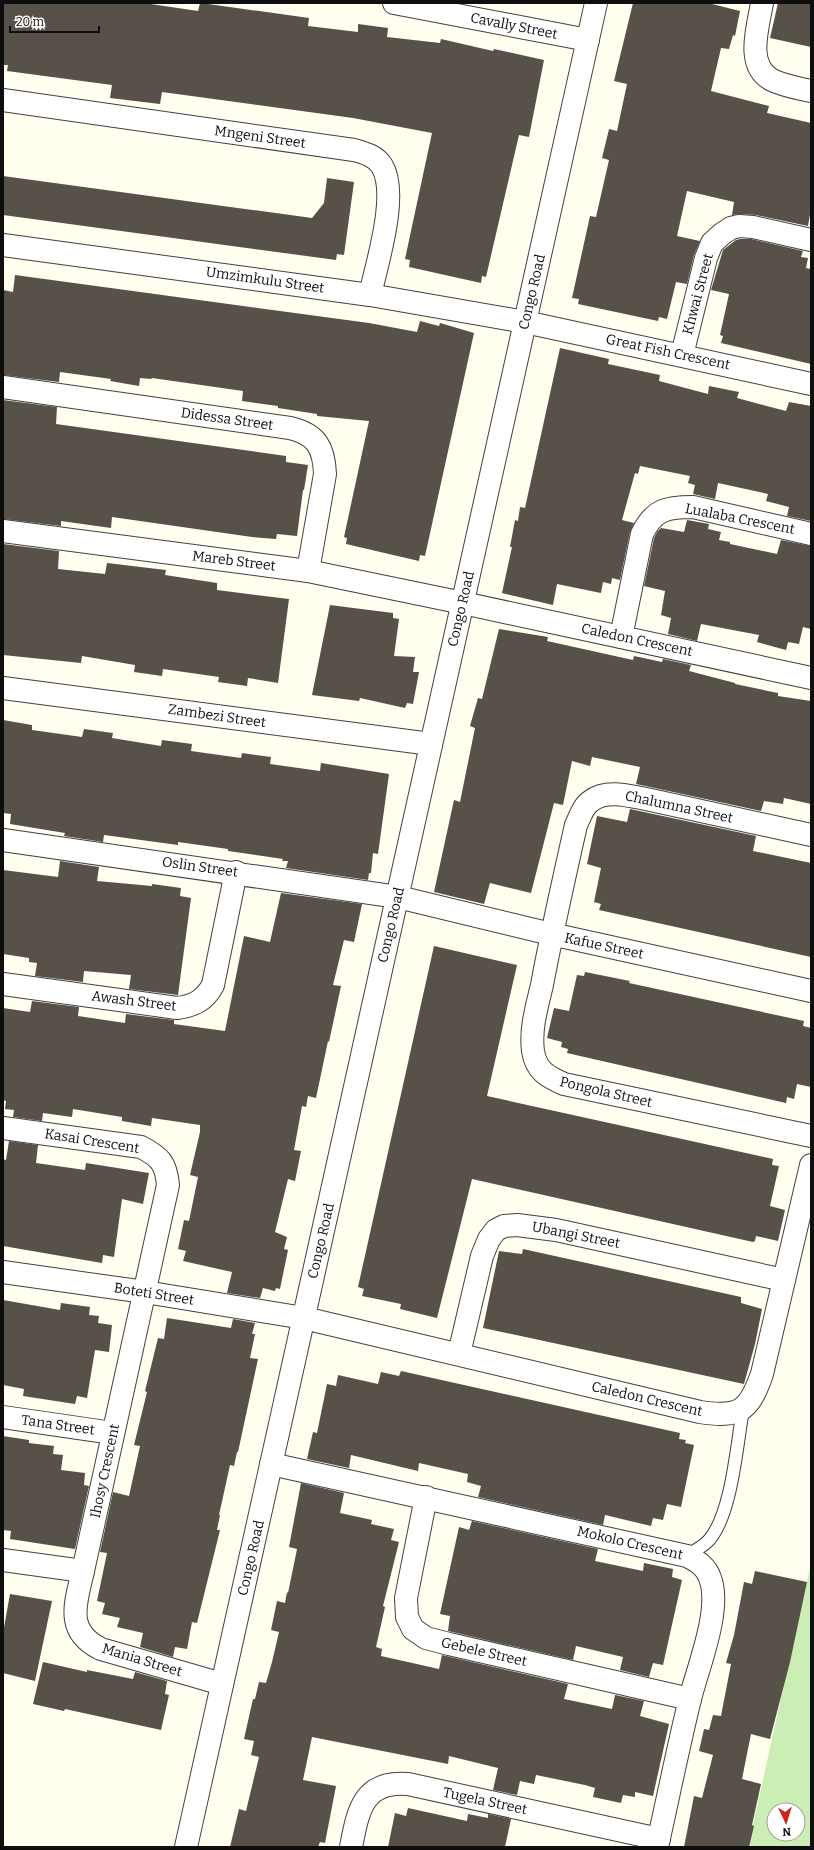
<svg xmlns="http://www.w3.org/2000/svg" width="814" height="1850" font-family="Bitter,serif">
<style>
.green{fill:#cbeeb4;fill-rule:evenodd}
.building{fill:#585149}
.lines{fill:none;stroke-linecap:round;stroke-linejoin:round}
.service-casing{stroke:#414141;stroke-width:14}
.minor-casing{stroke:#414141;stroke-width:24}
.service{stroke:#fff;stroke-width:12}
.minor{stroke:#fff;stroke-width:22}
.labels{text-anchor:middle;dominant-baseline:central;stroke-width:4;stroke-linejoin:round;paint-order:stroke}
.street-label{font-size:14px;fill:#0e0e0e;stroke:#fff}
</style>
<rect width="100%" height="100%" fill="#fffeef"/>
<path class="green" d="M811 1563V1847H748ZM774 1810H798V1834H774Z"/>
<g class="building">
<path d="M3 3H144L198 11 200 3H201L309 18 308 26 358 32V24L388 28 387 37 440 43 441 39 493 51 494 49 544 60 529 137 519 135 486 277 482 276 481 283 409 267 410 260 405 259 432 133 353 118 162 92 160 104 110 98 112 85 7 71 8 65H3Z"/>
<path d="M633 3H708L740 11 735 36 733 35 729 49 721 48 711 91 769 106 767 113 811 123V209L808 226 756 215 740 214 732 215 734 202 687 191 677 236 700 241 694 255 687 284 676 282 667 319 659 317 658 321 578 304 579 299 572 298 590 216 596 217 609 160 602 158 609 129 617 131 627 84 614 81Z"/>
<path d="M778 3H811V47L770 38Z"/>
<path d="M3 176 312 218 324 203 327 178 354 182 344 255 337 254 336 260 3 215Z"/>
<path d="M740 239H751L803 251 801 257 808 258 806 268 811 269V364L721 343 723 336 720 335 729 294 711 290 723 250 736 240Z"/>
<path d="M15 275 369 323 417 332 420 321 439 326 440 323 474 333 425 556 420 555 419 561 346 544 347 538 344 537 369 421 317 416V414L278 408V406L242 401 243 391 152 378 151 379 140 378 139 386 110 381 111 379 60 372 59 382 3 375V290L13 292Z"/>
<path d="M560 348 609 359 608 364 660 375 659 381 708 394 709 386 739 392 737 398 786 411 789 402 811 406V521L787 516 789 507 766 501 768 494 718 483 715 499 693 494 695 485 688 483 690 476 640 466 638 474 635 473 622 520 634 523 630 532 620 580 612 578 611 584 603 582 601 593 557 584 553 605 502 593 512 547H510L515 520 518 521 520 507 525 508Z"/>
<path d="M3 400 57 407 56 424 286 456V462L308 465 304 490H303L297 536 277 534 276 539 252 537 112 517 111 528 61 521V526L3 519Z"/>
<path d="M687 520 709 524 708 529 721 532 719 540 730 542V544L777 554 781 540 811 546V629L803 627 799 644 788 642 786 650 757 642 759 635 701 624 697 641 668 634 671 618 661 615 665 591 644 586 654 538 657 532 661 528 684 532Z"/>
<path d="M3 544 59 551 58 569 105 574 107 563 166 570 165 575 217 583V590L289 599 278 683 248 678 247 686 218 682 219 677 163 669 162 676 134 672 135 665 82 656 81 663 3 655Z"/>
<path d="M330 605 393 613V618L399 619 394 656 415 657 413 672H419L413 704 407 703 405 708 360 698 359 701 312 695Z"/>
<path d="M499 629 548 637 547 641 633 660 634 656 662 662 663 659 691 665 689 671 735 683V684L778 693V696L811 701V804L784 798 783 804 764 801 761 811 636 784 640 767 592 757 590 766 572 761 563 805 554 803 531 893 490 883 484 904 434 892 454 800 460 802 475 728 470 726 478 698 482 699Z"/>
<path d="M3 720 32 725V730L82 737 84 729 113 733 112 738 161 746 162 740 192 744 191 751 241 758 242 753 271 757 270 764 320 771 321 763 389 774 378 854 373 853 371 873H369L368 880 286 868 288 861H282L283 859 228 851V849L178 842V845L104 835 103 842 64 836 65 833 10 824 11 814 3 813Z"/>
<path d="M630 809 756 836 753 851 811 863V957L599 910 601 904 594 902 601 868 587 864 597 816 627 822Z"/>
<path d="M60 861 99 867 97 881 152 886V884L181 888 180 896 191 898 178 995 129 989 131 975 84 971 83 982 35 976 37 963 29 962V958L3 954V870L58 877Z"/>
<path d="M281 893 362 904 354 942 344 940 333 985 341 986 329 1042 328 1041 316 1098 308 1096 306 1107 302 1106 294 1150 301 1151 295 1181 288 1179 275 1232 287 1237 284 1249 288 1250 280 1289 276 1288 275 1291 263 1288 260 1298 227 1293 232 1272 183 1261 186 1251 178 1249 184 1220 189 1221 198 1177 190 1175 200 1132V1125L152 1118 151 1126 122 1121V1117L73 1109 72 1117 43 1113 42 1121 13 1117 14 1110 5 1109 6 1101 3 1100V1008L30 1012 32 1001 79 1007 78 1016 125 1023 126 1014 174 1020V1024L225 1031 244 936 270 942Z"/>
<path d="M434 946 517 965 487 1096 773 1159 772 1165 779 1166 770 1206 785 1210 778 1241 756 1236 755 1241 753 1242 472 1179 437 1318 400 1309 401 1304 362 1296 364 1289 358 1287Z"/>
<path d="M585 972 630 981 629 983 804 1021 803 1026 811 1028V1087L797 1084 794 1099 787 1097 786 1103 567 1053 568 1049 561 1047 562 1042 547 1038 554 1008 569 1011 577 975 584 976Z"/>
<path d="M9 1141 38 1145 36 1163 85 1170 86 1163 149 1173 143 1204 122 1199 114 1257 103 1255 102 1263 3 1246V1159L6 1160Z"/>
<path d="M523 1249 741 1297V1303L762 1309 755 1344 744 1384 483 1328 499 1251 522 1254Z"/>
<path d="M3 1300 60 1310 61 1303 90 1307 89 1315 99 1316 98 1323 112 1325 109 1352 95 1350 87 1398 77 1396 75 1404 23 1396 24 1389 3 1385Z"/>
<path d="M167 1318 231 1328 233 1319 255 1323 252 1334H255L250 1358 258 1359 238 1452H237L234 1466 230 1465 219 1515H220L217 1530H220L197 1623 192 1622 187 1649 175 1647 173 1657 140 1647 143 1633 117 1627 120 1618 102 1614 105 1603 97 1601 107 1553 100 1552 113 1492 129 1496 140 1446 134 1445 147 1392 145 1391 158 1338 164 1339Z"/>
<path d="M401 1371 680 1433 679 1439 686 1440 685 1443 694 1445 681 1507 667 1504 663 1520 653 1518 651 1526 605 1515 603 1525 478 1497 481 1486 467 1482 468 1474 419 1463 418 1471 351 1455 349 1468 307 1459 313 1432 317 1433 327 1384 336 1386 338 1375 378 1384 381 1372 399 1376Z"/>
<path d="M3 1436 29 1440V1443L54 1446 53 1454 63 1455 61 1470 85 1473 84 1485 89 1486 75 1549 10 1539 11 1531 3 1530Z"/>
<path d="M301 1483 344 1493 340 1513 372 1520 371 1524 394 1529 391 1540 399 1542 383 1606 385 1607 376 1647 382 1649 381 1656 439 1669 442 1655 568 1684 564 1699 612 1709 615 1695 644 1701 640 1716 669 1724 653 1796 635 1792V1797L623 1795 621 1803 593 1797 595 1788 585 1785 536 1775 534 1784 520 1781 517 1795 493 1790 498 1768 449 1756 448 1764 312 1737 303 1780 336 1786 325 1843 320 1842 318 1847H230L239 1809 246 1811 259 1757 251 1755 254 1741 244 1739 253 1699H255L259 1682 266 1683 272 1662 279 1632 271 1630 277 1601 285 1603 287 1592 288 1593 297 1549 289 1547Z"/>
<path d="M472 1521 598 1549 595 1561 643 1571 644 1563 673 1569 672 1577 682 1580 663 1665 653 1663 649 1677 620 1670 623 1657 576 1646 573 1660 448 1631 450 1616 440 1614 459 1527 469 1530Z"/>
<path d="M755 1571 807 1582 790 1662 770 1739 751 1734 742 1779 761 1784 752 1825 754 1826 749 1847H684L694 1796 702 1798 713 1755 699 1751 704 1729 709 1730 713 1715 721 1716 731 1664 726 1663 734 1635 744 1582 752 1584Z"/>
<path d="M10 1594 52 1601 35 1681 3 1673V1633Z"/>
<path d="M43 1662 87 1672V1670L133 1679 135 1672 167 1681 165 1694 169 1695 161 1730 65 1709 64 1711 33 1704Z"/>
<path d="M408 1808 467 1821 468 1814 488 1818V1814L511 1819 505 1847H388L395 1813 406 1816Z"/>
</g>
<g class="lines">
<g class="service-casing">
<path id="service" d="M687 1556C694 1551 704 1546 709 1540 732 1514 737 1443 743 1409"/>
</g>
<g class="minor-casing">
<g id="minor">
<path d="M394 3 588 40"/>
<path d="M762 3C758 27 745 66 772 80 784 86 798 88 811 91"/>
<path d="M3 100 354 150C365 153 376 156 382 166 399 194 377 263 370 295"/>
<path d="M3 245 370 295 525 322 811 384"/>
<path d="M682 355 706 258 712 243 722 234 731 228 739 226 753 227 811 240"/>
<path d="M3 387 290 428C316 434 324 447 325 474L308 571"/>
<path d="M3 531 308 571 463 603 811 678"/>
<path d="M621 637 642 534C654 509 667 507 693 507L811 534"/>
<path d="M3 688 431 744"/>
<path d="M811 835 646 799C630 796 606 789 591 801 583 806 580 817 576 825 564 878 552 931 542 985 537 1006 530 1029 533 1051 536 1071 548 1077 564 1084L811 1136"/>
<path d="M3 840 398 897 551 934 811 991"/>
<path d="M3 984 177 1008C194 1006 205 1000 213 985L236 872"/>
<path d="M3 1128 141 1147C160 1157 166 1163 168 1185L83 1571 3 1560"/>
<path d="M3 1272 145 1292 304 1318 700 1412C740 1418 749 1411 762 1374L811 1165"/>
<path d="M459 1354 482 1256 489 1239 496 1230 504 1226 517 1225 556 1230 784 1280"/>
<path d="M3 1417 113 1433"/>
<path d="M271 1464 687 1556C697 1561 706 1566 710 1578 722 1609 698 1667 690 1699 678 1748 668 1798 657 1847"/>
<path d="M426 1497 406 1598 407 1617 413 1629 426 1638 449 1644 690 1699"/>
<path d="M83 1571C76 1602 64 1631 101 1649L222 1684"/>
<path d="M186 1847 596 3"/>
<path d="M351 1847C358 1811 363 1780 408 1784L659 1839"/>
</g>
</g>
<use href="#service" class="service"/>
<use href="#minor" class="minor"/>
</g>
<g class="labels">
<g class="street-label">
<text transform="translate(514 26) rotate(11)">Cavally Street</text>
<text transform="translate(260 137) rotate(8)">Mngeni Street</text>
<text transform="translate(265 280) rotate(8)">Umzimkulu Street</text>
<text transform="translate(532 292) rotate(-77)">Congo Road</text>
<text transform="translate(698 294) rotate(-75)">Khwai Street</text>
<text transform="translate(668 352) rotate(12)">Great Fish Crescent</text>
<text transform="translate(227 419) rotate(8)">Didessa Street</text>
<text transform="translate(740 519) rotate(11)">Lualaba Crescent</text>
<text transform="translate(234 561) rotate(7)">Mareb Street</text>
<text transform="translate(461 609) rotate(-77)">Congo Road</text>
<text transform="translate(637 640) rotate(12)">Caledon Crescent</text>
<text transform="translate(217 716) rotate(8)">Zambezi Street</text>
<text transform="translate(679 807) rotate(12)">Chalumna Street</text>
<text transform="translate(200 867) rotate(8)">Oslin Street</text>
<text transform="translate(391 925) rotate(-77)">Congo Road</text>
<text transform="translate(604 946) rotate(12)">Kafue Street</text>
<text transform="translate(134 1001) rotate(7)">Awash Street</text>
<text transform="translate(606 1092) rotate(13)">Pongola Street</text>
<text transform="translate(92 1141) rotate(9)">Kasai Crescent</text>
<text transform="translate(576 1235) rotate(11)">Ubangi Street</text>
<text transform="translate(321 1241) rotate(-77)">Congo Road</text>
<text transform="translate(154 1294) rotate(9)">Boteti Street</text>
<text transform="translate(647 1399) rotate(13)">Caledon Crescent</text>
<text transform="translate(58 1425) rotate(8)">Tana Street</text>
<text transform="translate(105 1471) rotate(-78)">Ihosy Crescent</text>
<text transform="translate(630 1543) rotate(13)">Mokolo Crescent</text>
<text transform="translate(251 1558) rotate(-77)">Congo Road</text>
<text transform="translate(484 1652) rotate(13)">Gebele Street</text>
<text transform="translate(142 1660) rotate(17)">Mania Street</text>
<text transform="translate(485 1801) rotate(12)">Tugela Street</text>
</g>
</g>
<rect width="814" height="1850" fill="none" stroke="#0e0e0e" stroke-width="8"/>
<g transform="translate(786 1822) rotate(176)"><circle r="19" fill="#ffffff" stroke="#9f9f9f"/>
<path d="M0-3L7 15L0 10L-7 15Z" fill="#cd2417"/>
<text y="-6" font-size="11" font-weight="bold" text-anchor="middle" fill="#0e0e0e">N</text>
</g>
<path d="M10 26v6h89v-6" fill="none" stroke="#0e0e0e" stroke-width="2"/>
<text x="16" y="26" font-size="12" fill="#0e0e0e" stroke="#ffffff" stroke-width="3" paint-order="stroke">20 m</text>
</svg>
